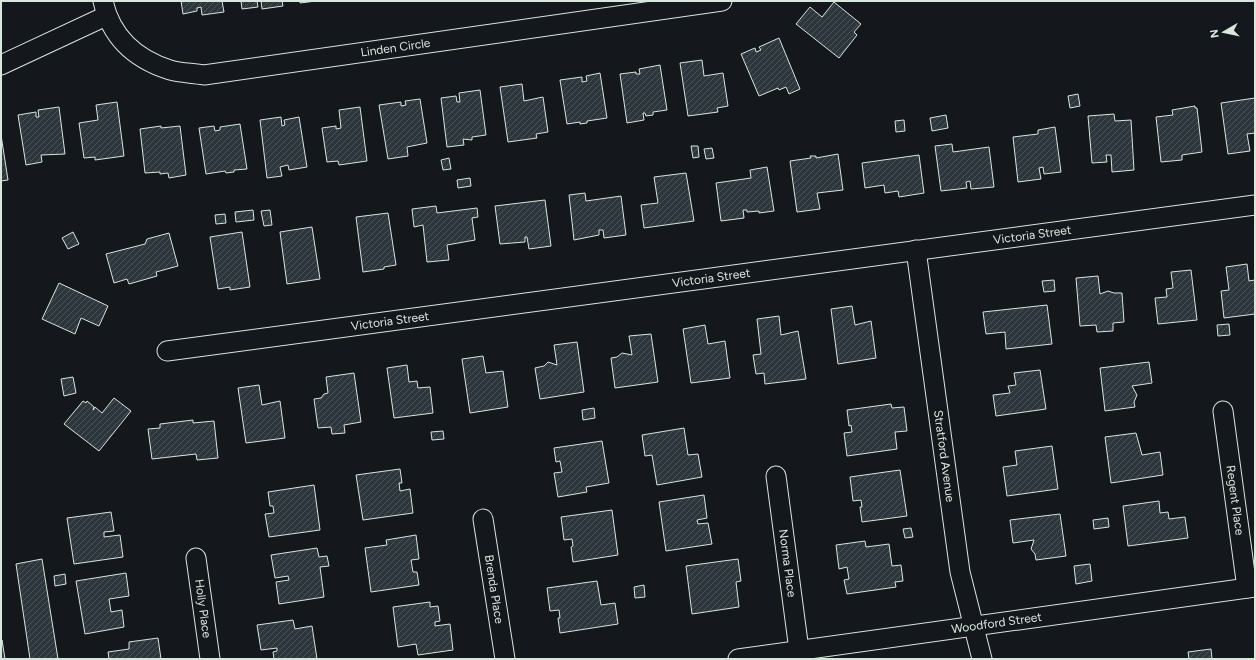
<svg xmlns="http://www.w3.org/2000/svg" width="1256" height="660" font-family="Figtree,sans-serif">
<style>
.building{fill:url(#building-hatch);stroke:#d8e6dc}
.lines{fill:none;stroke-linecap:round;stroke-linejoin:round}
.street-casing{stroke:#d8e6dc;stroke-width:21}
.street{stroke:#14181c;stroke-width:19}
.labels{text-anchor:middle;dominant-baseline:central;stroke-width:3;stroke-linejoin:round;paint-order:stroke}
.street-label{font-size:12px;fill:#d8e6dc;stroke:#14181c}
</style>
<defs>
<pattern id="building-hatch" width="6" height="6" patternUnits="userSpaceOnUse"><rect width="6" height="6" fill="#2c363c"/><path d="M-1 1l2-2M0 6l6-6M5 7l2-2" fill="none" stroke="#4a5358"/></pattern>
</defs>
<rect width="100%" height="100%" fill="#14181c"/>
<g class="building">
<path d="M181 1H222L224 12 202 15 201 7 197 8V11L183 14Z"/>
<path d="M241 1H260H257L258 7 242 9Z"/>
<path d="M261 1H282L283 6 262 9Z"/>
<path d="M300 1H316L300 3Z"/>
<path d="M834 2 861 24 854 32 857 35 839 58 796 24 810 7 822 17Z"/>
<path d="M779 38 800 89 789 94 786 87 779 90 778 88 759 96 741 54 755 48 756 52 761 50 759 47Z"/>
<path d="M702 60 704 76 723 73 728 106 717 108 718 112 688 116 680 63Z"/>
<path d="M660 65 667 110 653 112V115L646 116 645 113H643L644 120 627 123 620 74 636 72V74H640L639 69Z"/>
<path d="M600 73 607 118 587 121V123L580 124V122L567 124 560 80 582 77V82L587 81 586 76Z"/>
<path d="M522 84 524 101 543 97 548 132 536 134 537 138 508 142 500 87Z"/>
<path d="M480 90 486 135 472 137V140L463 139 464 145 447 147 441 98 456 96 457 102H460L459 93Z"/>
<path d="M1078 94 1080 106 1070 108 1068 96Z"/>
<path d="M1255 98V133L1247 134 1250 151 1228 154 1221 103Z"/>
<path d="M420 99 427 143 407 147 408 156 388 159 379 105 401 102V106L406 105 405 101Z"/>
<path d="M117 102 124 156 95 160V157L84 158 79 123 98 120 96 105Z"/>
<path d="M1195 106V108H1197L1202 152 1182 155V160L1161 162 1156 117 1173 115 1172 110Z"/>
<path d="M59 107 65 154 41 155 42 162 26 165 18 115 36 112V117H39L38 110Z"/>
<path d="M360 107 367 161 339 165 338 161 327 162 322 128 336 126V129L341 128 339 110Z"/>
<path d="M1114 114 1115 121 1131 120 1134 170 1112 172 1111 155H1106L1107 162 1092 163 1088 116Z"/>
<path d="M946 115 948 128 932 131 930 118Z"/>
<path d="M281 117 282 126 285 125 284 120 299 117 307 167 289 170 288 165 280 167 282 176 267 178 260 120Z"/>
<path d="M904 120 905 131 896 132 895 121Z"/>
<path d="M240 124 247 169 234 170V172L226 173 225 171 206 174 199 128 214 126 215 131 220 130V127Z"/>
<path d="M161 126V128L180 126 186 175 169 178 168 173 160 174V172L145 173 140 129Z"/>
<path d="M1055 127 1061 172 1044 174 1043 167 1039 168 1041 179 1018 182 1013 137 1038 134V130Z"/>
<path d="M1 135 8 180 1 181Z"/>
<path d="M952 144 953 152 989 147 994 187 971 189 970 181 966 182 967 188 941 191 935 146Z"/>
<path d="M691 146H698L699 157 693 158Z"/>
<path d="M712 148 714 158 706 159 704 149Z"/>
<path d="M838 154 843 190 817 193 820 209 797 212 790 161 811 158 810 156H816V158Z"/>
<path d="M919 155 924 193 899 197 898 191 885 193 884 185 865 188 862 163Z"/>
<path d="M449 158 451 169 443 170 441 160Z"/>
<path d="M767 167 774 211 759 213V211L747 212V210H743L744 218 721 221 716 183 751 178 750 170Z"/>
<path d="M686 173 694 221 644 228 641 205 658 203 654 177Z"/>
<path d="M470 178 471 186 458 188 457 180Z"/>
<path d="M585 193 586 201 621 196 626 235 604 238 603 230H599V235L574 240 569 195Z"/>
<path d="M545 200 551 246 529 249 527 237H525V242L500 244 495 206Z"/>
<path d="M436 206 437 213 477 208 478 217 472 218 475 240 447 245 449 260 427 262 423 225 414 227 412 209Z"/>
<path d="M253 210 254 220 236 222 235 212Z"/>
<path d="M270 210 272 225 264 226 261 211Z"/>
<path d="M388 213 396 265 384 267V269L363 272 356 217Z"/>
<path d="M225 214 226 223 216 224 215 215Z"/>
<path d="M312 227 320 279 287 284 280 232Z"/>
<path d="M73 232 79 244 68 249 62 238Z"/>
<path d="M242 232 250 287 230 290V287L218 289 210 237Z"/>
<path d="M169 233 178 266 156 272 157 276 129 284 127 279 114 283 106 254 145 244 147 239Z"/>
<path d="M1247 264 1249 281 1255 280V314L1224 318 1221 291 1229 290 1226 267Z"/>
<path d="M1191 270 1197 320 1158 324 1155 298 1167 297 1166 289 1173 288 1171 272Z"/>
<path d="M1098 276 1100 294 1108 291 1114 293H1122L1124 322 1113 323V331L1097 332 1096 325 1080 326 1076 278Z"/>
<path d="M1054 280 1055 291 1044 292 1042 281Z"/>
<path d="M59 283 108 306 99 326 81 318 75 334 42 319Z"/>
<path d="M1047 305 1052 344 1006 349 1005 332 986 334 983 312Z"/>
<path d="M852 306 855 325 871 321 876 358 838 364 831 309Z"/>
<path d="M779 316 781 335 798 331 806 379 765 384 764 373 756 374 753 355 761 354 757 319Z"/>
<path d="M1229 324 1230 335 1218 336 1217 325Z"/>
<path d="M705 325 708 344 725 341 730 378 691 383 683 329Z"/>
<path d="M651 334 658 382 615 388 611 358 617 357 622 353 632 355 629 336Z"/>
<path d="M577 342 584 392 540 399 535 368 544 366 548 362 557 365 554 345Z"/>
<path d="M483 356 486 373 503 371 508 407 470 413 462 359Z"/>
<path d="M1149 362 1152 383 1132 386 1137 395 1134 402 1135 407 1105 411 1100 368Z"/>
<path d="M407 365 409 382 417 381 418 388 430 387 433 413 394 418 387 368Z"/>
<path d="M1040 370 1046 409 996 416 993 395 1010 393 1008 386 1016 385 1014 373Z"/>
<path d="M354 373 361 422 344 425 345 433 332 434 331 427 318 428 314 399 321 398 324 394 328 393 326 377Z"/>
<path d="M73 377 76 393 64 396 61 379Z"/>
<path d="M259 385 262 405 280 401 285 438 246 443 238 388Z"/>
<path d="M114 398 131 411 99 451 64 424 83 401 86 403 87 401 94 407 93 410 95 407 102 413Z"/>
<path d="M891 404 892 408 904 407 907 431 895 432 897 449 847 456 844 433 852 432 851 425 849 426 847 410Z"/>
<path d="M594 408 595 418 583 420 582 410Z"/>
<path d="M193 420V423L214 421 218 458 197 460 196 454 152 459 148 429 160 428V424Z"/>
<path d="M684 428 688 455 698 454 702 477 657 485 652 455 645 456 642 435Z"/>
<path d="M443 431 444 439 432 440 431 432Z"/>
<path d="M1136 433 1142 455 1160 452 1163 475 1111 483 1105 437Z"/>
<path d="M602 441 609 483 586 487 587 492 558 497 554 473 562 472 560 461 556 462 554 448Z"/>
<path d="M1052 446 1058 489 1007 496 1003 467 1017 465 1015 451Z"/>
<path d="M400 469 402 483H399L400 491 410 489 413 513 363 520 356 475Z"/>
<path d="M900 470 907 516 862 522 860 507H862L861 500 853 501 850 477Z"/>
<path d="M314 485 320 530 269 537 265 514 274 513 273 506H270L268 492Z"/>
<path d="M704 495 707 518 697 520 698 524 708 523 712 544 666 551 659 502Z"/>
<path d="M1159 501 1160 513 1168 512 1169 519 1185 517 1188 538 1128 546 1123 506Z"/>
<path d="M612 510 618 555 573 562 571 547 573 546 572 539 564 540 561 517Z"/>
<path d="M111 512 114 531 104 532V537L120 535 123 557 74 564 67 518Z"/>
<path d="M1060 514 1066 556 1036 560 1035 554 1031 549 1034 540 1013 543 1010 520Z"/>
<path d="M1108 518 1109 527 1094 529 1093 520Z"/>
<path d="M911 528 913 537 905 538 903 529Z"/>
<path d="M416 535 419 559 411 560 413 572H417L419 585 371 592 365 548 387 545 386 540Z"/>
<path d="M865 541 866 547 889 544 892 566 901 565 903 581 895 582 896 587 847 594 844 580 849 579 847 567 839 569 836 545Z"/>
<path d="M317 548 319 557 327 556 329 566 320 567 324 597 279 604 276 582 289 580 288 576 275 578 271 555Z"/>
<path d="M42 559 58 659H30L16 564Z"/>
<path d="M738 559 741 581 736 582 739 607 692 614 686 566Z"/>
<path d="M1090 564 1092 581 1076 584 1074 566Z"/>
<path d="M126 573 129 596 109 599 111 612 122 610 124 627 85 634 76 581Z"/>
<path d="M65 574 66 584 55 586 54 576Z"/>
<path d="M597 581 601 605 615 603 618 624 560 633 558 618H560L559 610 550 611 547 588Z"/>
<path d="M644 585 645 597 635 598 634 587Z"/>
<path d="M430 602V607L438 606 440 621 435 622V626L450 624 453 650 418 655 416 644 398 647 393 607Z"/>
<path d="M293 620 295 629 312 626 317 659H274L273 652 277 651V648L261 650 257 625Z"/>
<path d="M158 638 161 659H109L108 652 129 649V642Z"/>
<path d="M2 640 5 659H1Z"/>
<path d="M1211 649 1212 659H1189L1188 652Z"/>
</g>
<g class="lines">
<g class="street-casing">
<g id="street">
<path id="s1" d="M103 1C111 37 135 59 170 70 180 73 193 73 204 75L722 1"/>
<path d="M1 65 106 16"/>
<path id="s2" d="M916 250 960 572 982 659"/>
<path id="s3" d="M167 351 1255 205"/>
<path id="s4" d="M1223 411 1247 588"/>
<path id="s5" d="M776 476 799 650"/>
<path id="s6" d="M483 519 505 659"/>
<path id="s7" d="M196 558 210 659"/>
<path id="s8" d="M738 659 1255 587"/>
</g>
</g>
<use href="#street" class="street"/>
</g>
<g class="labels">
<g class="street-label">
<text stroke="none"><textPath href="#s1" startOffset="329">Linden Circle</textPath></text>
<text stroke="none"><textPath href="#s3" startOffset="873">Victoria Street</textPath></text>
<text stroke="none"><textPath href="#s3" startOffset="549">Victoria Street</textPath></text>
<text stroke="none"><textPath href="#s3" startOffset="225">Victoria Street</textPath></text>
<text stroke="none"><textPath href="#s2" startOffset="208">Stratford Avenue</textPath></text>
<text stroke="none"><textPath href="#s4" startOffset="90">Regent Place</textPath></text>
<text stroke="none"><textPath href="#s5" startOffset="88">Norma Place</textPath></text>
<text stroke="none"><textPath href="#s6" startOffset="71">Brenda Place</textPath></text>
<text stroke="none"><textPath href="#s7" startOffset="51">Holly Place</textPath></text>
<text stroke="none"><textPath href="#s8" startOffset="261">Woodford Street</textPath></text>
</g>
</g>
<rect width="1256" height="660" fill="none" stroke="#d8e6dc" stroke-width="4"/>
<g transform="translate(1224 32) rotate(261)" stroke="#14181c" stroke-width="3" paint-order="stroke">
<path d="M0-3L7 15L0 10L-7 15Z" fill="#d8e6dc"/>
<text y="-6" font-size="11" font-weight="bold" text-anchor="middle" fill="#d8e6dc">N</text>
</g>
</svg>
